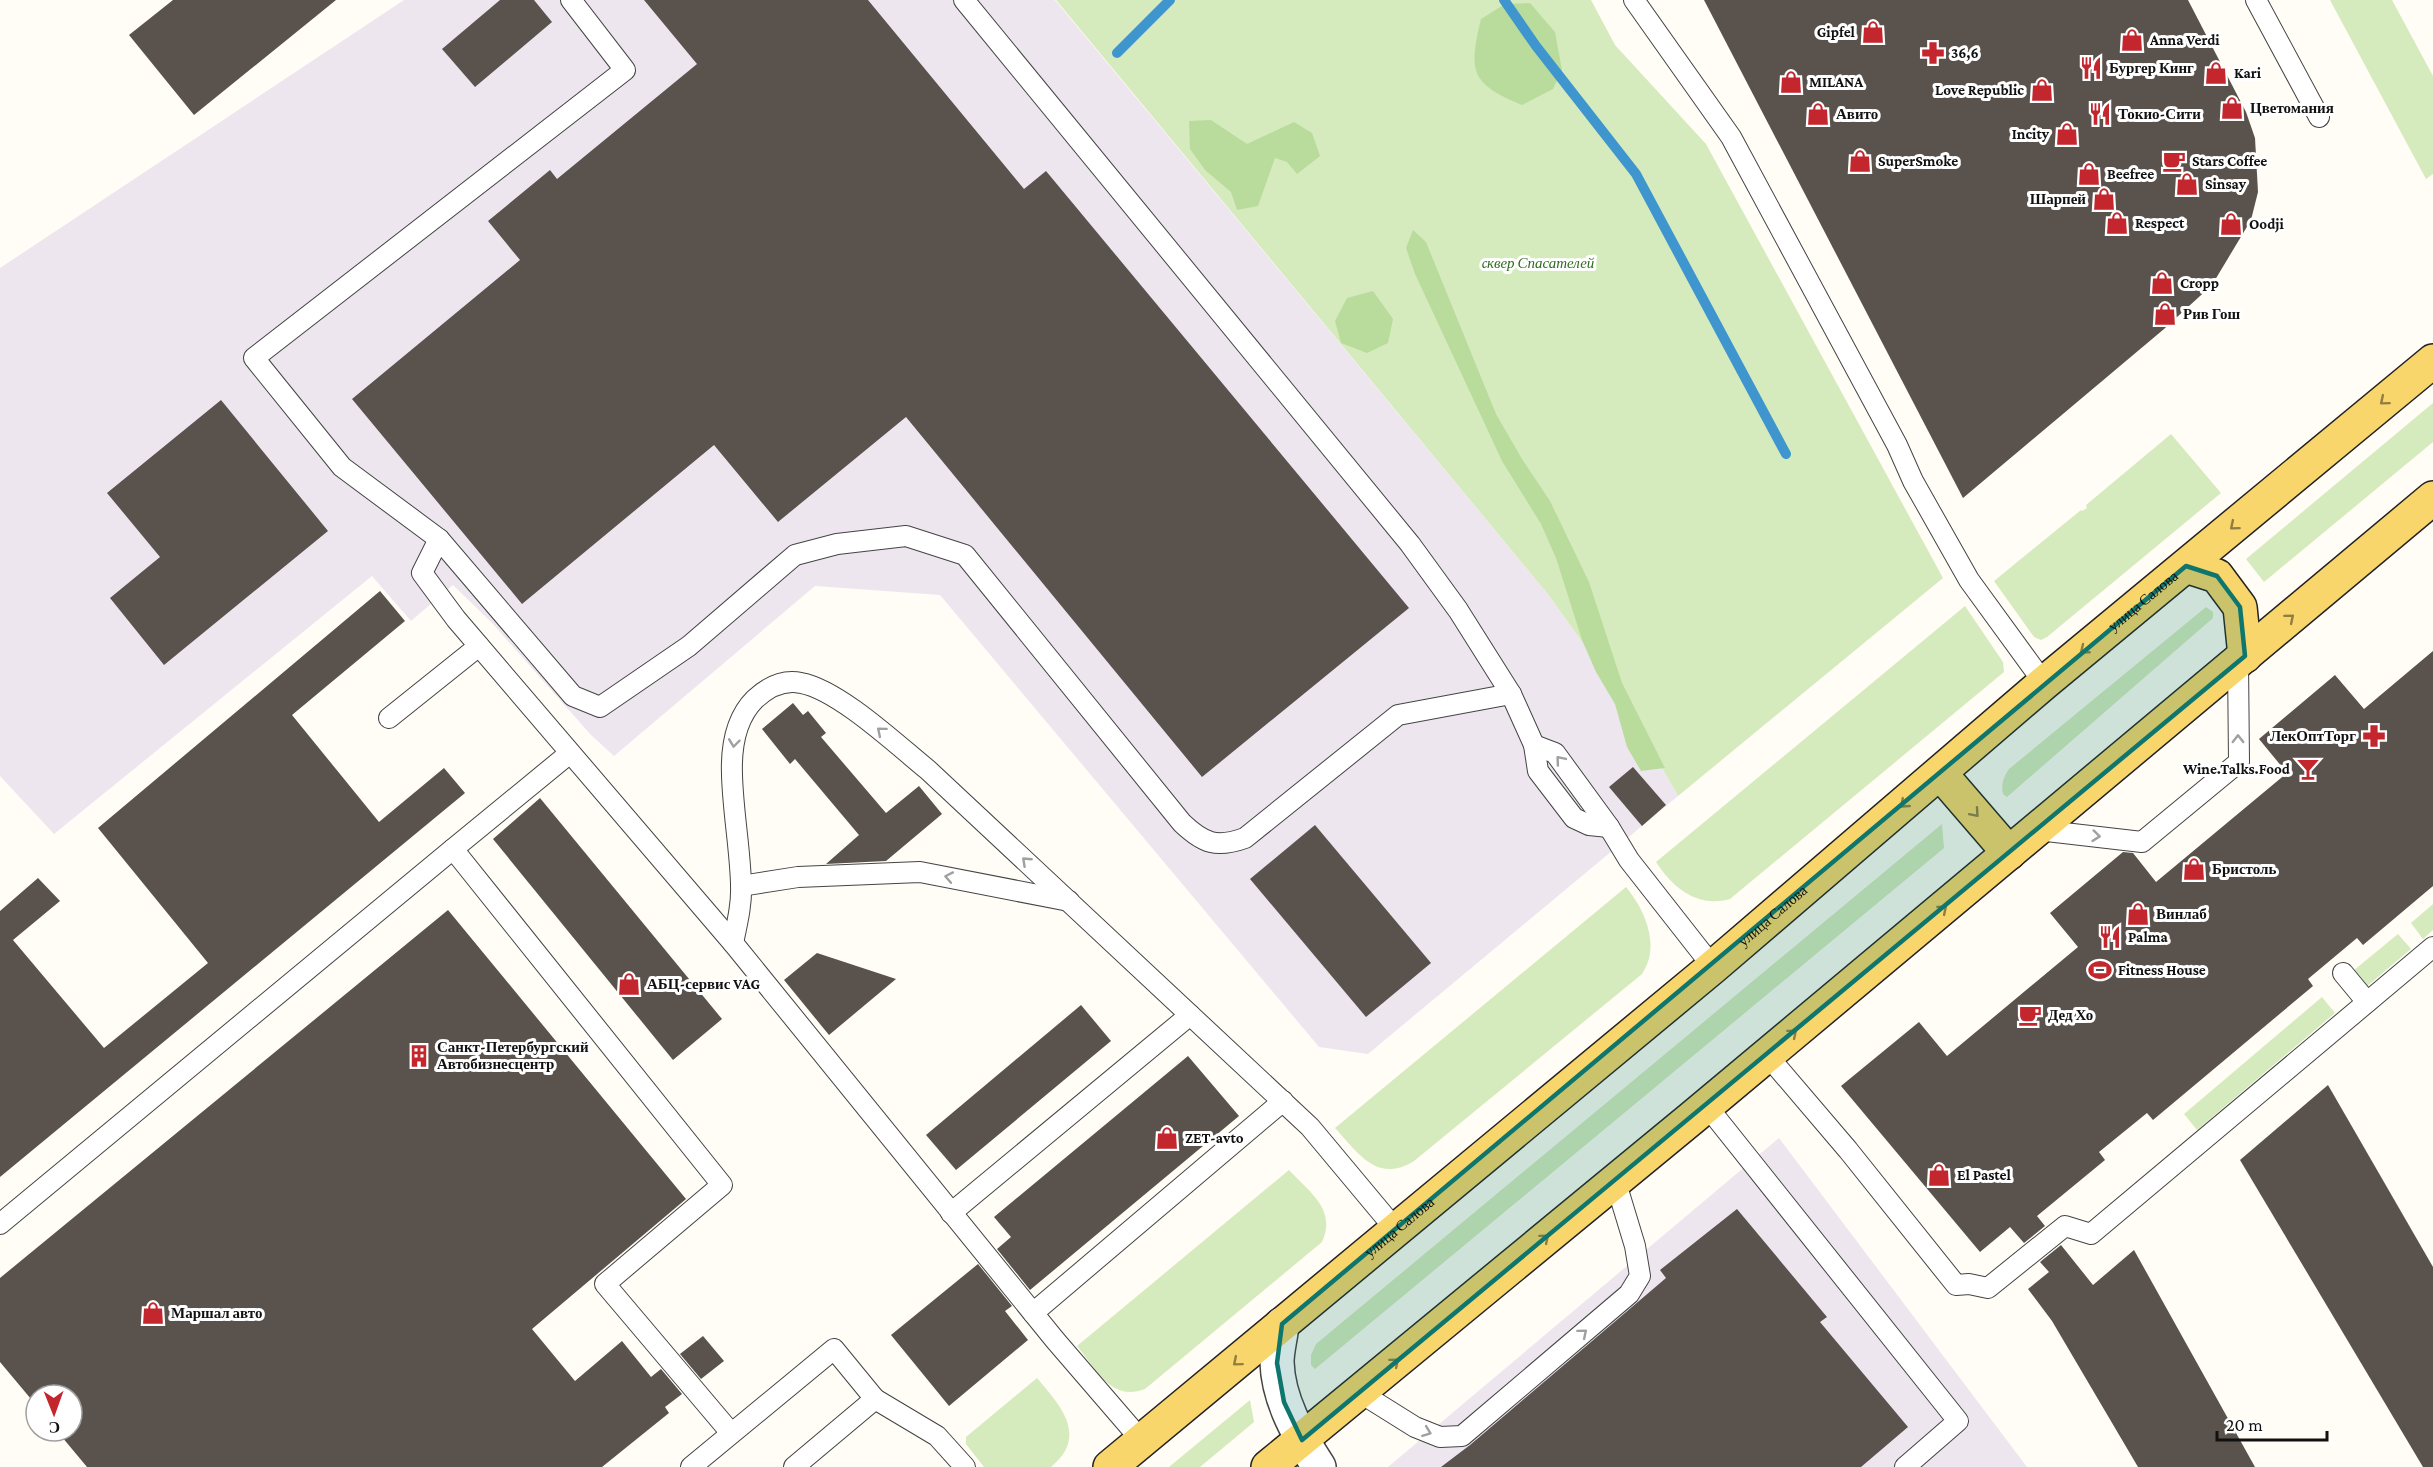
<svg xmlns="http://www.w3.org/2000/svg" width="2433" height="1467" font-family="'Crimson Pro',serif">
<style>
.industrial{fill:#eee6ef}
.green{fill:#d5ebbd}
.forest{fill:#b9dc9c}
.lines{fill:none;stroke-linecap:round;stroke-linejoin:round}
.stream{stroke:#3f96cf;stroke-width:10}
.building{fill:#5a524d}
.service-casing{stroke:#444;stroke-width:22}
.minor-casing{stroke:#444;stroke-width:36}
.primary-casing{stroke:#222;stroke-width:36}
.service{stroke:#fff;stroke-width:20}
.minor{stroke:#fff;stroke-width:33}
.primary{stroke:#f9d66b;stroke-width:33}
.oneway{stroke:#917d42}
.oneway2{stroke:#a0a0a0}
.marked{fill:#0f766e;fill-opacity:0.2;stroke:#0f766e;stroke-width:4.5;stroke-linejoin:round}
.labels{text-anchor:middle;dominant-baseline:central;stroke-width:6;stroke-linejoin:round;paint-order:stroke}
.poi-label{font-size:15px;font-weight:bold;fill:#111;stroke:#fff;text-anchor:start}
.park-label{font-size:15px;font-style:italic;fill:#2f6b1f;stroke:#fff}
.street-label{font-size:15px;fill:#111;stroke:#fff}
</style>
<rect width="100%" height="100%" fill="#fffdf5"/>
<g class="industrial">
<path d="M404 0H1055L1547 593 1623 699 1678 796 1368 1054 1319 1047 940 595 815 586 614 756 590 734 492 623 453 585 411 621 372 576 54 834 0 776V268Z"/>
<path d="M1779 1138 2027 1467H1388Z"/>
</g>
<g class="green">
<path d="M1056 0H1591L1615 45 1706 144 1943 578 1678 796 1623 699 1547 593Z"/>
<path d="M2330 0H2392L2433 76V174L2426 179Z"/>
<path d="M2433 403V442L2264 582 2246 559Z"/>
<path d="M2171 434 2221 493 2047 637 2041 640 2034 637 1994 581 2081 510 2082 511 2087 508 2086 505Z"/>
<path d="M1965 606 2003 662 2004 672 1730 899C1697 908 1673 888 1656 862Z"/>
<path d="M2206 607 2213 612V618L2007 797 2003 794C2001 784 2003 778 2009 769Z"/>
<path d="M1942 824 1944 848 1315 1369 1311 1365V1355L1316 1344Z"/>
<path d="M1626 887C1645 910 1661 946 1642 974L1414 1161C1377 1184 1358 1153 1335 1128Z"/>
<path d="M2433 904V930L2423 939 2411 923Z"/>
<path d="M2398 934 2411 949 2366 987 2353 971Z"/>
<path d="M2322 997 2335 1013 2197 1130 2184 1114Z"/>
<path d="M1289 1170C1309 1192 1337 1209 1322 1242L1145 1389C1111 1402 1096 1369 1077 1346Z"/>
<path d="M1037 1378C1060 1405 1089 1436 1051 1467H984L966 1444V1437Z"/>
<path d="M1250 1400 1254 1422 1200 1467H1169Z"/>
</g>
<g class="forest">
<path d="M1530 3 1555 32 1562 70 1553 89 1522 105C1471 84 1468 72 1481 19L1505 4Z"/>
<path d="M1211 120 1247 144 1294 122 1312 133 1320 156 1297 174 1287 162 1275 158 1258 206 1237 210 1231 192 1205 170 1190 149 1189 121Z"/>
<path d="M1413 230 1426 242 1496 414 1522 459 1550 501 1589 582 1622 683 1665 768 1641 771 1627 747 1615 704 1596 672 1582 640 1556 558 1541 524 1502 461 1415 274 1406 248Z"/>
<path d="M1373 291 1393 319 1388 343 1367 353 1341 343 1335 321 1347 298Z"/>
</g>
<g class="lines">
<g class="stream">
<path d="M1504 0 1536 46 1636 174 1786 454"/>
<path d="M1117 53 1170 0"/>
</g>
</g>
<g class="building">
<path d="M173 0H336L194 115 129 35Z"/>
<path d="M500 0H534L552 22 475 87 442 49Z"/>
<path d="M644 0H868L1024 189 1046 171 1409 608 1202 777 906 417 778 522 714 445 522 604 352 399 520 260 488 221 550 170 557 179 697 64Z"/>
<path d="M1704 0H2188L2246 112 2255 138 2258 192 2251 220 2212 285 2164 329 1963 498Z"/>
<path d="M221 400 328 531 164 665 110 598 160 557 107 493Z"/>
<path d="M380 591 405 621 292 715 379 822 444 768 465 793 0 1177V911L38 878 60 901 13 940 104 1048 208 963 98 828Z"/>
<path d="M2433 651V886L2363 945 2357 938 2308 979 2313 986 2153 1120 2147 1113 2099 1152 2105 1160 2037 1216 2045 1226 2024 1243 2010 1227 1980 1252 1841 1086 1919 1022 1947 1056 2078 947 2050 913 2123 852 2133 853 2156 882 2287 773 2259 739 2335 675 2364 709Z"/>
<path d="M793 703 803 715 808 711 826 733 821 737 886 813 919 786 942 814 886 861 826 864 859 835 795 759 790 764 762 729Z"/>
<path d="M1633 767 1666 805 1642 826 1609 787Z"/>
<path d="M540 798 722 1019 673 1060 493 839Z"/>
<path d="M1315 825 1431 963 1366 1017 1250 879Z"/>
<path d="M448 910 686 1199 532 1329 575 1381 622 1341 651 1377 661 1369 682 1394 665 1407 669 1413 602 1467H87L57 1431H72V1395H36V1405L0 1362V1278Z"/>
<path d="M817 953 896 979 829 1035 784 980Z"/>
<path d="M1081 1005 1111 1041 956 1170 926 1135Z"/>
<path d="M1188 1056 1239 1116 1030 1290 997 1249 1011 1237 994 1217Z"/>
<path d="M2328 1085 2433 1267V1467H2423L2240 1160Z"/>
<path d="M1737 1209 1827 1317 1820 1322 1908 1427 1861 1467H1441L1470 1445 1666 1278 1660 1270Z"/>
<path d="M2061 1245 2093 1285 2134 1250 2255 1467H2138L2052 1321 2028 1289 2049 1272 2040 1262Z"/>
<path d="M978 1264 1012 1306 1005 1311 1028 1340 949 1406 891 1335Z"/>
<path d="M703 1336 724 1361 701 1379 680 1354Z"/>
</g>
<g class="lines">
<g class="service-casing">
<g id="service">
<path d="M571 0 625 70 254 358 342 467 439 539 573 696 600 707 689 646 795 555 837 544 906 536 965 555 1182 823C1204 844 1217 848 1245 838L1398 715 1511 694"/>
<path d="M964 0 1410 544 1458 610 1511 694 1534 745 1538 771 1574 818 1589 825 1609 827"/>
<path d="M1634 0 1731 137 1897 445 1913 481 1969 580 2044 683"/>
<path d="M2256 0 2319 117"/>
<path d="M439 539 422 573 456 619 733 943 1055 1340 1142 1441"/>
<path d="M389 718 479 646"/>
<path d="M1534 745 1555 753 1609 827 1629 860 1713 967"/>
<path d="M2038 830 2142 842 2239 762 2238 662"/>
<path d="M453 849 570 753"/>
<path d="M741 886 798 877 920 872 1069 901"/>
<path d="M733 943C737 924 742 904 741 884 740 848 733 812 732 775 731 748 736 718 755 699 767 688 783 679 801 683 839 690 897 745 928 770L1310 1127 1396 1230"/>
<path d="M2343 973 2367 1002"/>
<path d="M1767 1055 1848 1150 1956 1285 1969 1284 1988 1288 2065 1226 2091 1234 2433 947"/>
<path d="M1706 1105 1958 1421 1905 1467"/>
<path d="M951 1213 1190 1015"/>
<path d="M0 1224 453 849 722 1185 605 1284 731 1433"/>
<path d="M1033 1313 1283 1101"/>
<path d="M1359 1392 1415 1427 1440 1437 1462 1436 1629 1294 1640 1276 1635 1246 1615 1180"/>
<path d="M691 1467 834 1349 875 1399"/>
<path d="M794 1467 875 1399 937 1436 965 1467"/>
</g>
</g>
<g class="minor-casing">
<path id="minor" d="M1282 1324C1281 1337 1277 1350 1277 1362 1278 1400 1299 1436 1319 1467"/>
</g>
<g class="primary-casing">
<g id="primary">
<path d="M2186 566 2217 576 2240 607 2245 656"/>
<path d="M1940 773 2009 853"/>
<path id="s1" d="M1110 1467 1713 967 2044 683 2433 361"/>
<path d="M1268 1467 1693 1117 2433 498"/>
</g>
</g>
<use href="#service" class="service"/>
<use href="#minor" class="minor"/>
<use href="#primary" class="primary"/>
</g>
<defs><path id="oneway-chevron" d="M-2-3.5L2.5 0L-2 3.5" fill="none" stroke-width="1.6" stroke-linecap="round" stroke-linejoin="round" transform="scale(1.5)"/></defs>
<g class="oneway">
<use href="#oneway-chevron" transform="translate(2384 401) rotate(140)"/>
<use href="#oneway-chevron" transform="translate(2234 526) rotate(140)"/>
<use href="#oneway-chevron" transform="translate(2290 618) rotate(-40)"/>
<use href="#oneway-chevron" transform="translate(2084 650) rotate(141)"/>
<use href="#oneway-chevron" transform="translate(1904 804) rotate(139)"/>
<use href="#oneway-chevron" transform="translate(1975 813) rotate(49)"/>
<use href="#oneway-chevron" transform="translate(1943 909) rotate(-40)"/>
<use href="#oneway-chevron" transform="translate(1793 1033) rotate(-40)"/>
<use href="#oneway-chevron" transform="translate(1545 1238) rotate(-40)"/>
<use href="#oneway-chevron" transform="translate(1237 1362) rotate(140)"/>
<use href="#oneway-chevron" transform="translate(1395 1362) rotate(-40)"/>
</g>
<g class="oneway2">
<use href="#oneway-chevron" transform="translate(881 731) rotate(-140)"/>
<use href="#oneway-chevron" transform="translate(2238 739) rotate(-90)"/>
<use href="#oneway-chevron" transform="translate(734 743) rotate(97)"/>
<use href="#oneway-chevron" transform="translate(1560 760) rotate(-130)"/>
<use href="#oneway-chevron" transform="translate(2096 836) rotate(6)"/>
<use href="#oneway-chevron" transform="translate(1026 861) rotate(-137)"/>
<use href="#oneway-chevron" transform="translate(949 877) rotate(-169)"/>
<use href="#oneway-chevron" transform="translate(1583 1333) rotate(-40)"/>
<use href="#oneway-chevron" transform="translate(1427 1432) rotate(21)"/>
</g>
<path class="marked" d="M2186 566 2217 576 2240 607 2245 656 1302 1440 1284 1402 1277 1363 1282 1324Z"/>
<defs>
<g id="shop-bare" transform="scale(1.8)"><path d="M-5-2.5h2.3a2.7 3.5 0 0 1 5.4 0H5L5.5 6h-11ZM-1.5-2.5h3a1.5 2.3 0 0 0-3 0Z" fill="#c4262e" stroke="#fff" stroke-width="2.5" paint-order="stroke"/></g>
<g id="pharmacy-bare" transform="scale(1.8)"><path d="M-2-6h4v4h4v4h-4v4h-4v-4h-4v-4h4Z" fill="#c4262e" stroke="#fff" stroke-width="2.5" paint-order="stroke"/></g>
<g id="restaurant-bare" transform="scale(1.8)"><path d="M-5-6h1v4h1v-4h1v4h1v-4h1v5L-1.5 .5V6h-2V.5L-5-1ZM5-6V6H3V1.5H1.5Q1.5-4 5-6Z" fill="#c4262e" stroke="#fff" stroke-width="2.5" paint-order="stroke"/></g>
<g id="cafe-bare" transform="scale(1.8)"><path d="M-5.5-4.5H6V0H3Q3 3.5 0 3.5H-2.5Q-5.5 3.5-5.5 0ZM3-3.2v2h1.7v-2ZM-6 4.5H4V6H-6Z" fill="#c4262e" stroke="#fff" stroke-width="2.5" paint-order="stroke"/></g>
<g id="bar-bare" transform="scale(1.8)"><path d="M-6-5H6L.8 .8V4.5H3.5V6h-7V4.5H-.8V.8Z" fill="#c4262e" stroke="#fff" stroke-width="2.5" paint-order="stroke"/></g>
<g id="stadium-bare" transform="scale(1.8)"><path d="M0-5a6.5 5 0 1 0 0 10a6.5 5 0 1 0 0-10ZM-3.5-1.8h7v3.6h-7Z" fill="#c4262e" stroke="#fff" stroke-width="2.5" paint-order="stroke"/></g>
<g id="building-bare" transform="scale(1.8)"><path d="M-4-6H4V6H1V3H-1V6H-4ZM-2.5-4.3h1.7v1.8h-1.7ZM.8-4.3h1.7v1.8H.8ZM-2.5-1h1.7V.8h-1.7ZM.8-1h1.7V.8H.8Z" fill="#c4262e" stroke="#fff" stroke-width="2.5" paint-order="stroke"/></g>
</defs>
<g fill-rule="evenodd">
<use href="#shop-bare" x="1873" y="32"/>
<use href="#shop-bare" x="2132" y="40"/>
<use href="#pharmacy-bare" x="1933" y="53"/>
<use href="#restaurant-bare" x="2091" y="68"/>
<use href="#shop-bare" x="2216" y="73"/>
<use href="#shop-bare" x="1791" y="82"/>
<use href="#shop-bare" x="2042" y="90"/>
<use href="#shop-bare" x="2232" y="108"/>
<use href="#shop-bare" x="1818" y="114"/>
<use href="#restaurant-bare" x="2100" y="114"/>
<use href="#shop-bare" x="2067" y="134"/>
<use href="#shop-bare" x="1860" y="161"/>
<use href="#cafe-bare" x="2174" y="161"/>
<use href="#shop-bare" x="2089" y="174"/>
<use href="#shop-bare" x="2187" y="184"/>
<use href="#shop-bare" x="2104" y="199"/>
<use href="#shop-bare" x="2117" y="223"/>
<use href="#shop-bare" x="2231" y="224"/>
<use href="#shop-bare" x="2162" y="283"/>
<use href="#shop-bare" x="2165" y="314"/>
<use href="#pharmacy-bare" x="2374" y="736"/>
<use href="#bar-bare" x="2308" y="769"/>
<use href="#shop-bare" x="2194" y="869"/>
<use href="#shop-bare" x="2138" y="914"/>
<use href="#restaurant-bare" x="2110" y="937"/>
<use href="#stadium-bare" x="2100" y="970"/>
<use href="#shop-bare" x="629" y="984"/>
<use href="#cafe-bare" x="2030" y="1015"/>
<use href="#building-bare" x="419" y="1056"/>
<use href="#shop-bare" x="1167" y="1138"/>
<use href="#shop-bare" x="1939" y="1175"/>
<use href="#shop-bare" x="153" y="1313"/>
</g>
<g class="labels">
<g class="poi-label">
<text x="1855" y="32" text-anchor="end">Gipfel</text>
<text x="2150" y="40">Anna Verdi</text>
<text x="1951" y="53">36,6</text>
<text x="2109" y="68">Бургер Кинг</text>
<text x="2234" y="73">Kari</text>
<text x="1809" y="82">MILANA</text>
<text x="2024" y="90" text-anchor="end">Love Republic</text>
<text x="2250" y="108">Цветомания</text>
<text x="1836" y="114">Авито</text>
<text x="2118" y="114">Токио-Сити</text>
<text x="2049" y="134" text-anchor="end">Incity</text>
<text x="1878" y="161">SuperSmoke</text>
<text x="2192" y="161">Stars Coffee</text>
<text x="2107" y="174">Beefree</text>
<text x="2205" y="184">Sinsay</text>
<text x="2086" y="199" text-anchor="end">Шарпей</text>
<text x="2135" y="223">Respect</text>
<text x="2249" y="224">Oodji</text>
<text x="2180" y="283">Cropp</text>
<text x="2183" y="314">Рив Гош</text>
<text x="2356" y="736" text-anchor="end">ЛекОптТорг</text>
<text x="2290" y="769" text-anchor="end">Wine.Talks.Food</text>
<text x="2212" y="869">Бристоль</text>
<text x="2156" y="914">Винлаб</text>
<text x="2128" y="937">Palma</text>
<text x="2118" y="970">Fitness House</text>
<text x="647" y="984">АБЦ-сервис VAG</text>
<text x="2048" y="1015">Дед Хо</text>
<text x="437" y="1047">Санкт-Петербургский<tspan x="437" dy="17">Автобизнесцентр</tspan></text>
<text x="1185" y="1138">ZET-avto</text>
<text x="1957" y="1175">El Pastel</text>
<text x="171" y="1313">Маршал авто</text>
</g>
<g class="park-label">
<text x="1538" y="263">cквер Спасателей</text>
</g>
<g class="street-label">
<text stroke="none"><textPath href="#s1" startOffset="1348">улица Салова</textPath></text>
<text stroke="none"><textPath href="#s1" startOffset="862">улица Салова</textPath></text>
<text stroke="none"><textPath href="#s1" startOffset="376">улица Салова</textPath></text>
</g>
</g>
<g transform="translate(54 1413) rotate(179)"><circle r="28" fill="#ffffff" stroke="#a0a0a0" stroke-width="1.5"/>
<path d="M0-4.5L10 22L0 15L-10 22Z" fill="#c4262e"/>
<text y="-9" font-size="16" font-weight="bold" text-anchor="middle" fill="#111111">С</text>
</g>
<path d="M2217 1431v9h110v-9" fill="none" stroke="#111111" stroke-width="3"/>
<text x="2226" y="1431" font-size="18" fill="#111111" stroke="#ffffff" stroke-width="4.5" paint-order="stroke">20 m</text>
</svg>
